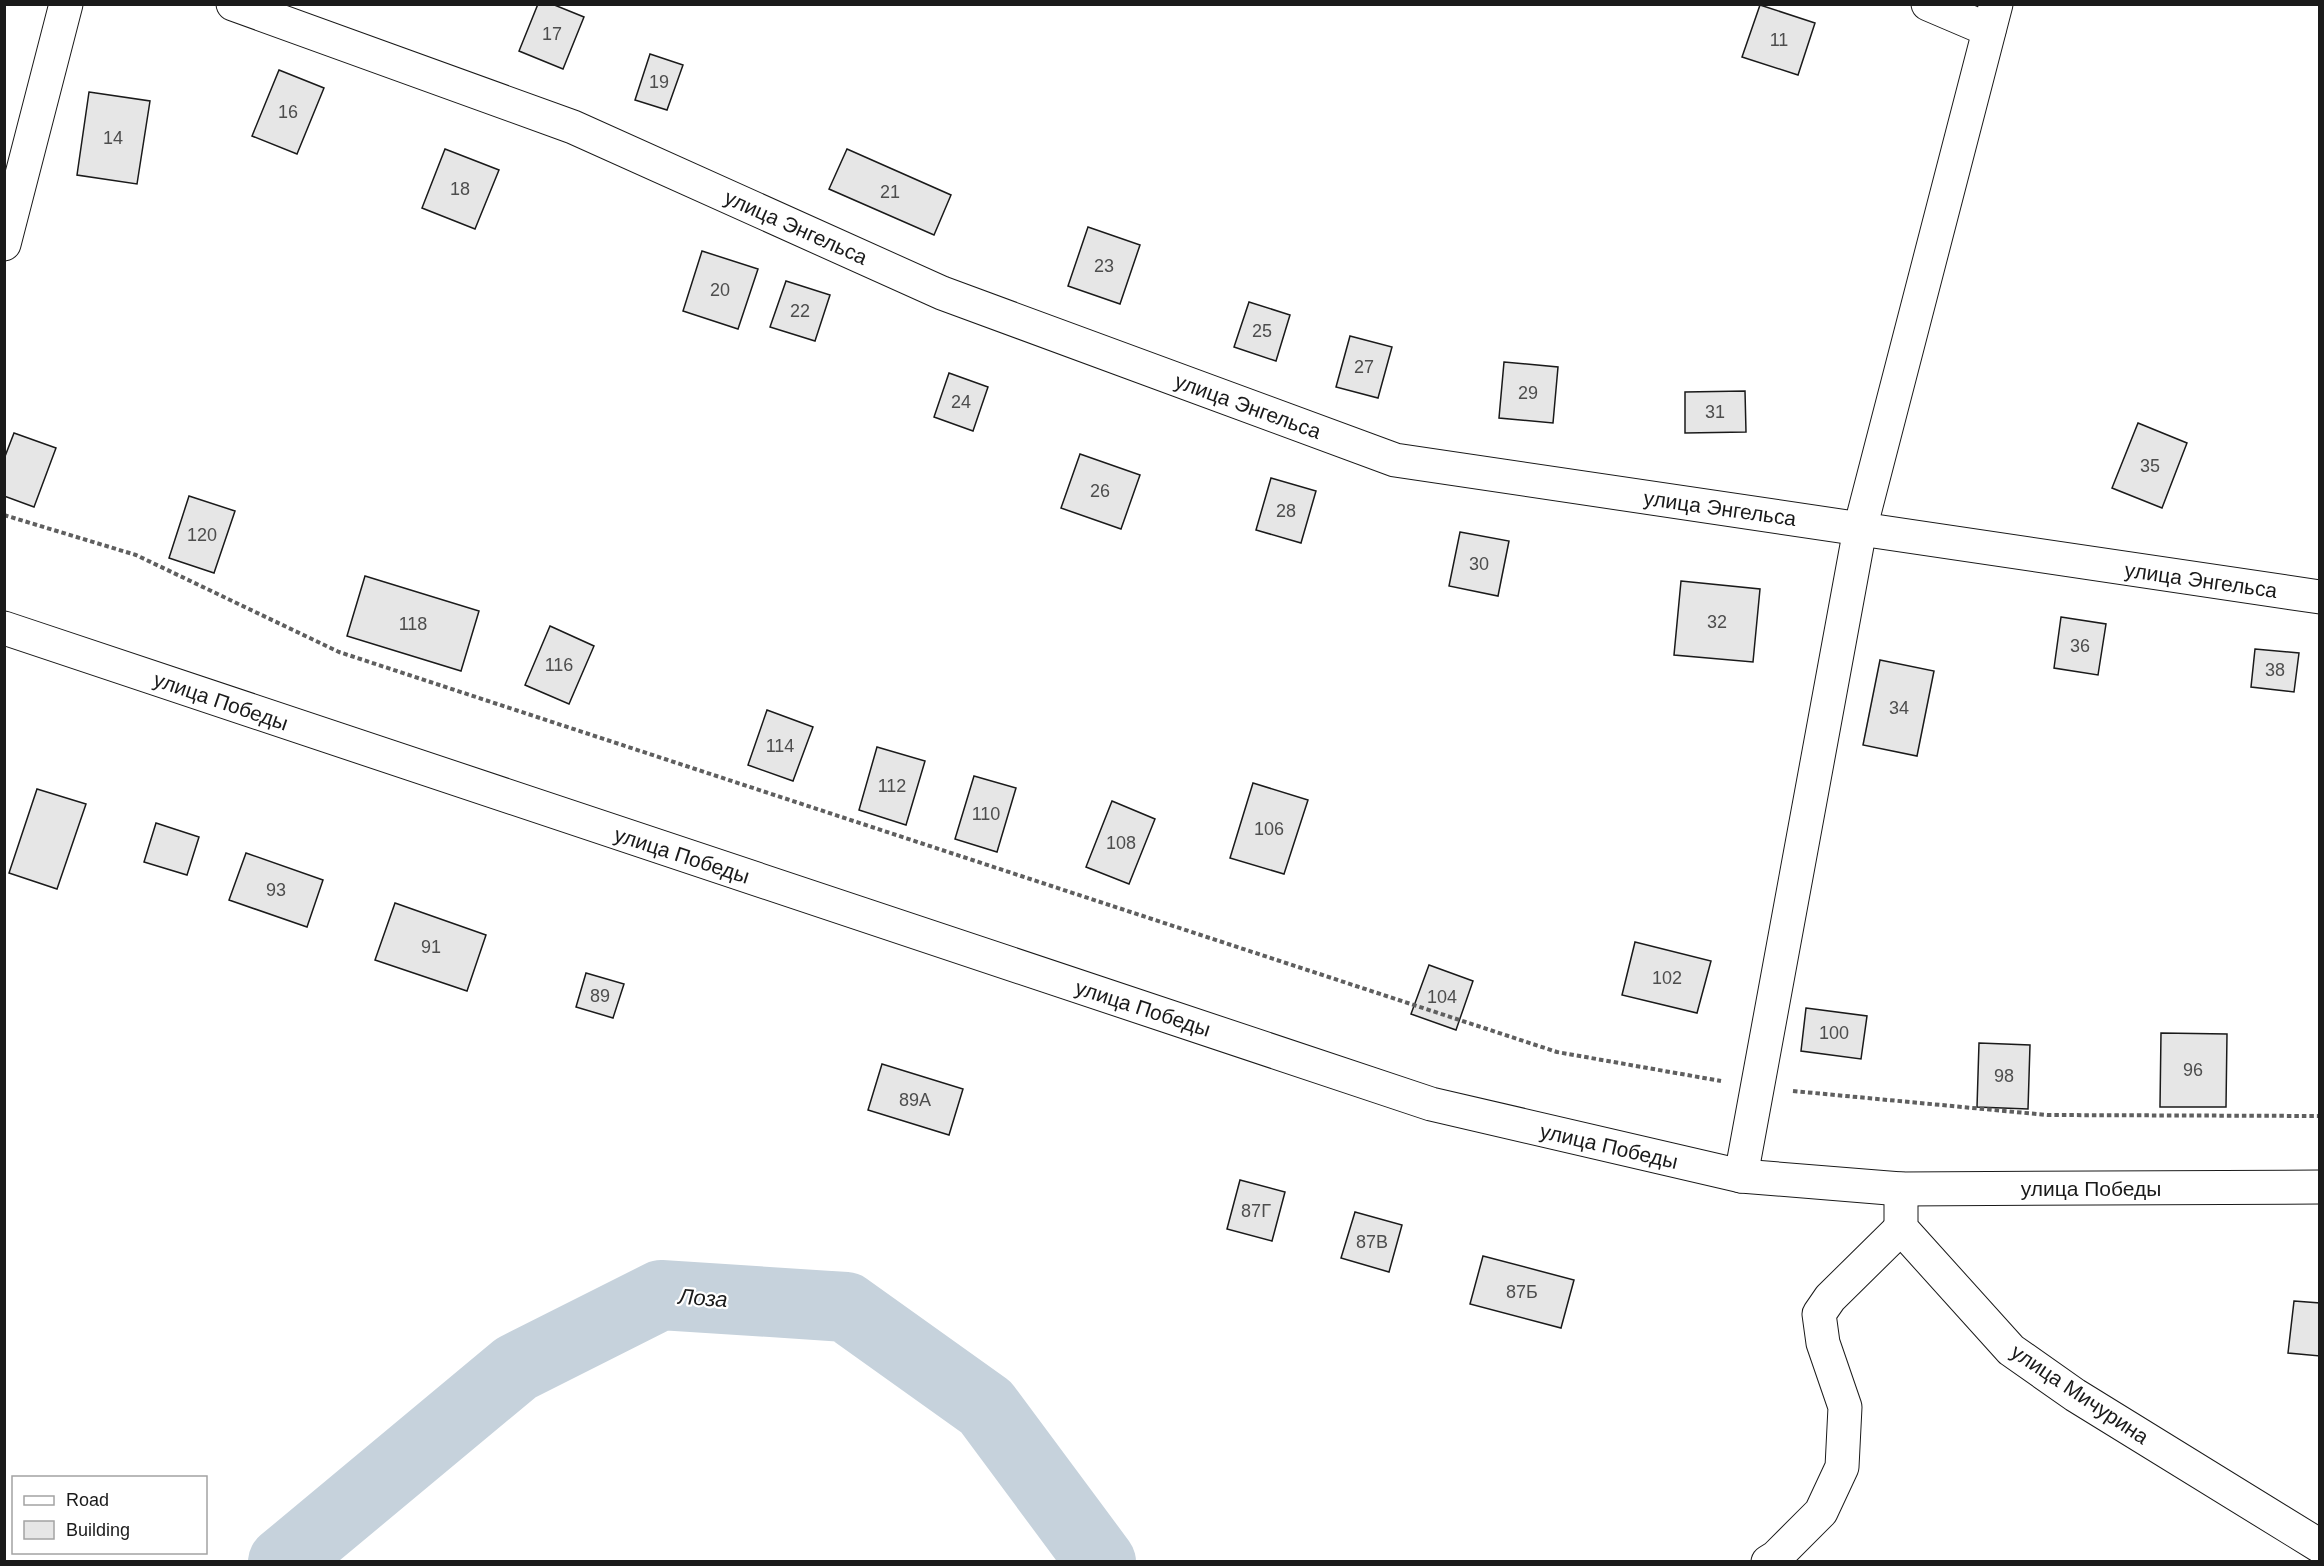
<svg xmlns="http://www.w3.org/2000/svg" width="2324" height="1566" font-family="Arial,sans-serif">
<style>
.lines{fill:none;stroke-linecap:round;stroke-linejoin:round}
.river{stroke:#c6d2dc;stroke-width:70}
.building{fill:#e6e6e6;stroke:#1a1a1a;stroke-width:1.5}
.minor-casing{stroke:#1a1a1a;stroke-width:35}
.major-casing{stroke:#1a1a1a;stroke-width:35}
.path{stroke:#5f5f5f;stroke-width:4;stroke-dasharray:4.5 3;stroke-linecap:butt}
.minor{stroke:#fff;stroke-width:33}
.major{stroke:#fff;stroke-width:33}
.labels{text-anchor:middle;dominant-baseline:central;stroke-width:4.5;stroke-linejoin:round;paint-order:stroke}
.number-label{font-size:18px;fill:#4d4d4d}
.street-label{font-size:21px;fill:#1a1a1a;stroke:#fff}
.water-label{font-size:22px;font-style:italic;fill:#1a1a1a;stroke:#fff}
</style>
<rect width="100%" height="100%" fill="#fff"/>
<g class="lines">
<path class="river" d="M283 1562 516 1368 661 1295 846 1307 986 1407 1101 1562"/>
</g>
<g class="building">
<path d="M538 4H552L584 17 563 69 519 51Z"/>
<path d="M1760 5 1815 23 1798 75 1742 57Z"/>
<path d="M650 54 683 65 667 110 635 100Z"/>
<path d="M279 70 324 88 297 154 252 136Z"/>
<path d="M89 92 150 101 137 184 77 175Z"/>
<path d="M445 149 499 170 475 229 422 208Z"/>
<path d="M847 149 951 195 934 235 829 189Z"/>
<path d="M1088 227 1140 245 1120 304 1068 286Z"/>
<path d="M702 251 758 269 738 329 683 311Z"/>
<path d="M786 281 830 295 815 341 770 327Z"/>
<path d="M1249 302 1290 315 1276 361 1234 347Z"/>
<path d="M1350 336 1392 347 1378 398 1336 387Z"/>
<path d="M1504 362 1558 367 1553 423 1499 418Z"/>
<path d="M949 373 988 387 973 431 934 417Z"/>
<path d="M1745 391 1746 432 1685 433V392Z"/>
<path d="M2138 423 2187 443 2162 508 2112 488Z"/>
<path d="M14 433 56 448 34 507 4 496V459Z"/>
<path d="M1080 454 1140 475 1121 529 1061 508Z"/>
<path d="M1271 478 1316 491 1301 543 1256 530Z"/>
<path d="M189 496 235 511 214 573 169 558Z"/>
<path d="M1460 532 1509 541 1498 596 1449 586Z"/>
<path d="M365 576 479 611 461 671 347 636Z"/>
<path d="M1681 581 1760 589 1753 662 1674 655Z"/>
<path d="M2061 617 2106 624 2098 675 2054 668Z"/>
<path d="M550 626 594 646 569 704 525 685Z"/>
<path d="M2255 649 2299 653 2294 692 2251 687Z"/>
<path d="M1880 660 1934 671 1917 756 1863 745Z"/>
<path d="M767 710 813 727 793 781 748 765Z"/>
<path d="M877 747 925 761 906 825 859 810Z"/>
<path d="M974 776 1016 788 997 852 955 839Z"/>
<path d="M1253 783 1308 800 1284 874 1230 858Z"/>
<path d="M37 789 86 804 57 889 9 873Z"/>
<path d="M1112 801 1155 819 1129 884 1086 867Z"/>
<path d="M156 823 199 837 187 875 144 862Z"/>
<path d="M246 853 323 880 307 927 229 900Z"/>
<path d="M395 903 486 935 467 991 375 960Z"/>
<path d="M1635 942 1711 961 1697 1013 1622 995Z"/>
<path d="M1429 965 1473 981 1456 1030 1411 1014Z"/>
<path d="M586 973 624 984 613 1018 576 1007Z"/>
<path d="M1806 1008 1867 1016 1861 1059 1801 1051Z"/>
<path d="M2161 1033 2227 1034 2226 1107H2160Z"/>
<path d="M1979 1043 2030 1045 2028 1109 1977 1107Z"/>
<path d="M882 1064 963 1089 949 1135 868 1110Z"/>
<path d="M1240 1180 1285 1192 1272 1241 1227 1229Z"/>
<path d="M1355 1212 1402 1225 1389 1272 1341 1258Z"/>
<path d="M1483 1256 1574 1280 1561 1328 1470 1304Z"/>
<path d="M2294 1301 2320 1303V1356L2288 1353Z"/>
</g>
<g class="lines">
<g class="minor-casing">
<g id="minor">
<path d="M233 4 573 127 942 293 1395 460 2320 597"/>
<path d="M1928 4 1989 30"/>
<path d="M4 244 66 4"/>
<path d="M1741 1176 1860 529 1996 4"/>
<path d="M1901 1189V1228L2011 1350 2075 1395 2320 1546"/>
<path d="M1768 1562 1776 1557 1821 1512 1842 1467 1845 1407 1823 1343 1819 1314 1830 1298 1901 1228"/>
</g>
</g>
<g class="major-casing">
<path id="major" d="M4 628 1431 1104 1741 1176 1901 1189 2320 1187"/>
</g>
<g class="path">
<path d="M4 515 136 555 339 652 1557 1052 1721 1081"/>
<path d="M1793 1091 2047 1115 2320 1116"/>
</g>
<use href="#minor" class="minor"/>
<use href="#major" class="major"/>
</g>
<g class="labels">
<g class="number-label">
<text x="552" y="34">17</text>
<text x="1779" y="40">11</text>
<text x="659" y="82">19</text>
<text x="288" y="112">16</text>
<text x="113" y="138">14</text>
<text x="460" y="189">18</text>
<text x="890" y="192">21</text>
<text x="1104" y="266">23</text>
<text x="720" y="290">20</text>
<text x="800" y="311">22</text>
<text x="1262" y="331">25</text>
<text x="1364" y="367">27</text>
<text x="1528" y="393">29</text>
<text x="961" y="402">24</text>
<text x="1715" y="412">31</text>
<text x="2150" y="466">35</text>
<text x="1100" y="491">26</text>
<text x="1286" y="511">28</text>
<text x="202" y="535">120</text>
<text x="1479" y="564">30</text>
<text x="1717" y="622">32</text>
<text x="413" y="624">118</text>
<text x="2080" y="646">36</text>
<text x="559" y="665">116</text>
<text x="2275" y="670">38</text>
<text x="1899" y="708">34</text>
<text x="780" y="746">114</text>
<text x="892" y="786">112</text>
<text x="986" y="814">110</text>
<text x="1269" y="829">106</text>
<text x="1121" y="843">108</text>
<text x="276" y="890">93</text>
<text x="431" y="947">91</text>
<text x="1667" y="978">102</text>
<text x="600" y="996">89</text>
<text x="1442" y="997">104</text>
<text x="1834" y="1033">100</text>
<text x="2193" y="1070">96</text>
<text x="2004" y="1076">98</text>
<text x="915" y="1100">89А</text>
<text x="1256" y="1211">87Г</text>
<text x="1372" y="1242">87В</text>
<text x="1522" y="1292">87Б</text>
</g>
<g class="street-label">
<text transform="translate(796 227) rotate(24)">улица Энгельса</text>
<text transform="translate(1248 406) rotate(20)">улица Энгельса</text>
<text transform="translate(1720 508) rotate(8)">улица Энгельса</text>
<text transform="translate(2201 580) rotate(8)">улица Энгельса</text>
<text transform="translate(221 701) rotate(19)">улица Победы</text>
<text transform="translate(682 855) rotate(18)">улица Победы</text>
<text transform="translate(1143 1008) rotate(18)">улица Победы</text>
<text transform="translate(1609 1146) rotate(13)">улица Победы</text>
<text x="2091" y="1188">улица Победы</text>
<text transform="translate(2080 1394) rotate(34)">улица Мичурина</text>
</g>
<g class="water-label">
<text transform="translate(703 1298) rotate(4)">Лоза</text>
</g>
</g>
<rect width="2324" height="1566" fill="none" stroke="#1a1a1a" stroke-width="12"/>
<rect x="12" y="1476" width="195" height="78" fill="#ffffff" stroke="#a3a3a3" stroke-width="1.5"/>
<rect x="24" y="1496" width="30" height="9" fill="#ffffff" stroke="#a3a3a3" stroke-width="1.5"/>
<text x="66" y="1506" font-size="18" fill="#1a1a1a">Road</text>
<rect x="24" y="1521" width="30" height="18" fill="#e6e6e6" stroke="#a3a3a3" stroke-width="1.5"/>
<text x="66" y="1536" font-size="18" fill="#1a1a1a">Building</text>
</svg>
